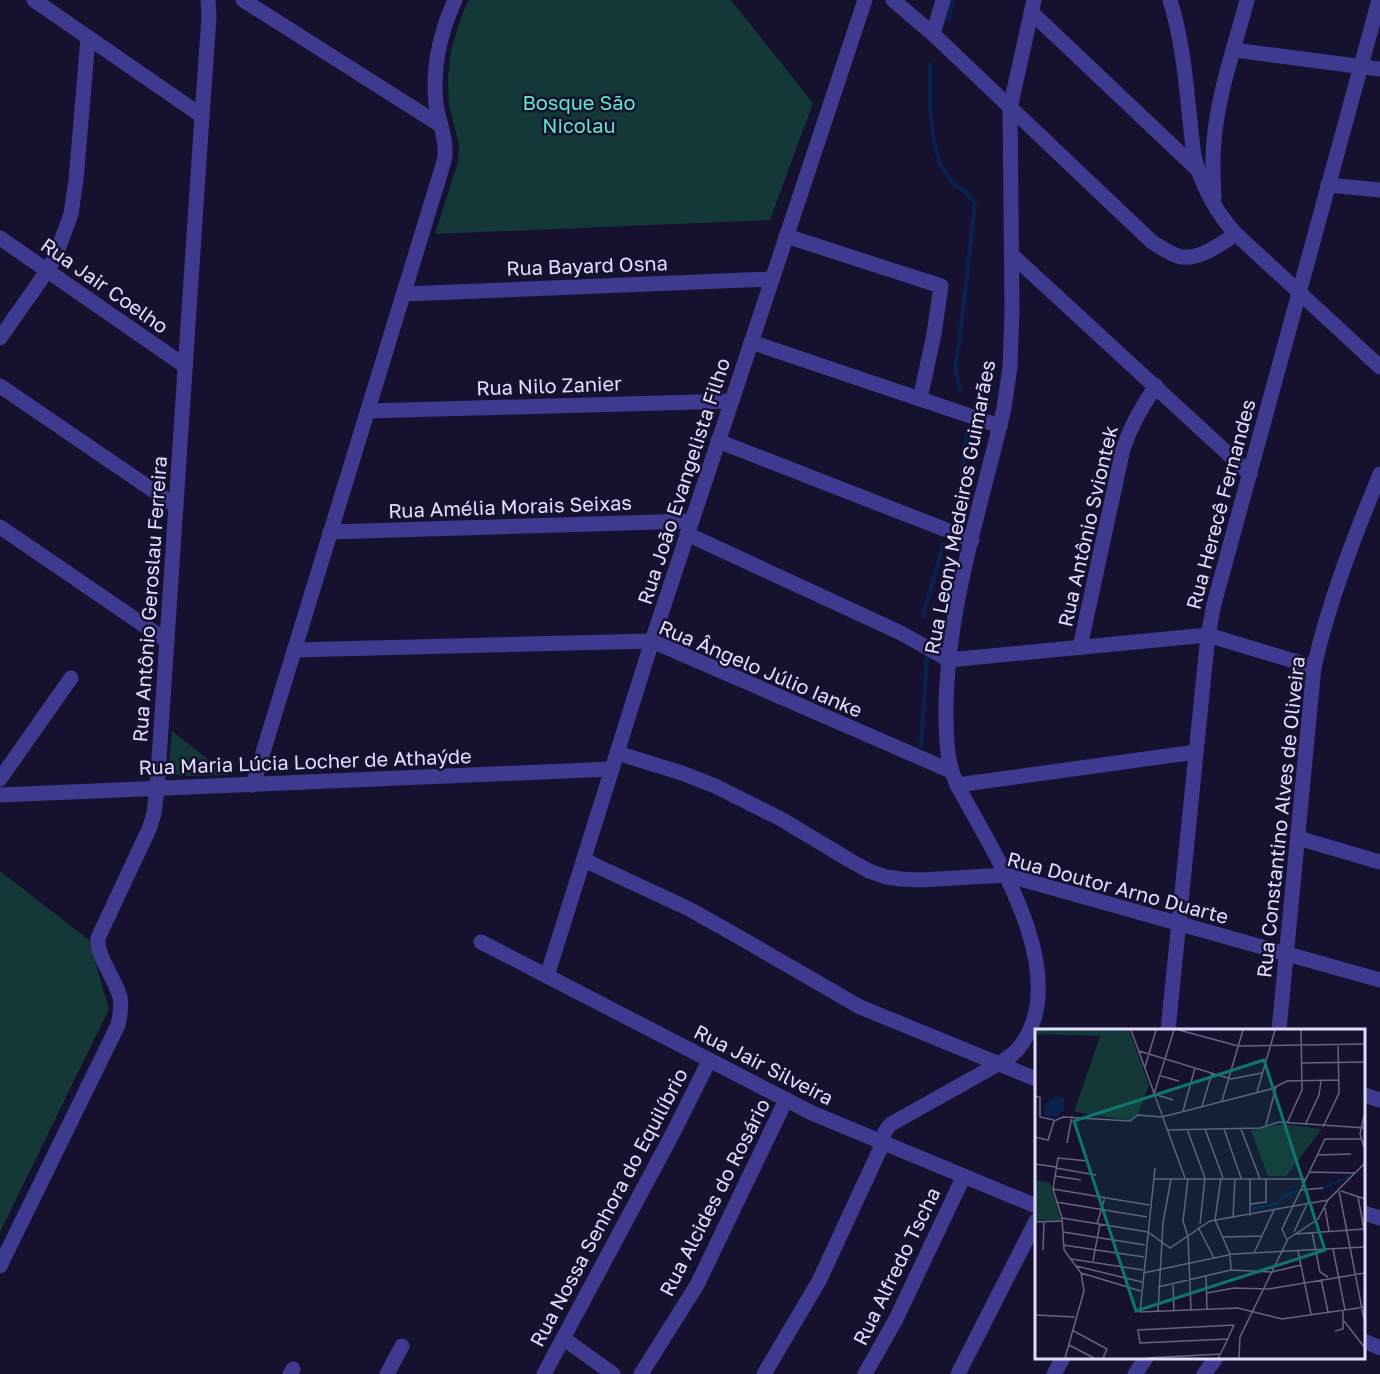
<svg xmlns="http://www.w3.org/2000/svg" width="1380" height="1374" font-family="'Golos Text',sans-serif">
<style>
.green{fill:#133837}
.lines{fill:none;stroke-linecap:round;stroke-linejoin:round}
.stream{stroke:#09214f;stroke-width:4.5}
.minor{stroke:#3e3a8f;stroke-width:15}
.tertiary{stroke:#3e3a8f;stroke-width:15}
.labels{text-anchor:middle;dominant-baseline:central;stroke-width:5;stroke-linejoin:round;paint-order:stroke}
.park-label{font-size:20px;fill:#62e7c7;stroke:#16112e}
.street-label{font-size:20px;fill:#e2ddff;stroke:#16112e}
.inset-river{fill:none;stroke:#09214f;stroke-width:3}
.inset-road{fill:none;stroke:#686382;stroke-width:1.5}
.view{fill:#0f766e;fill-opacity:0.15;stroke:#0f766e;stroke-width:3}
.inset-edge{fill:none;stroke:#e2ddff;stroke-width:3}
</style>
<rect width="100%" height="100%" fill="#16112e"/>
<g class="green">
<path d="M469 0H731L813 103 770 220 435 234 458 162 459 144 449 105 448 78 451 50 463 12Z"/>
<path d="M172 731 228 775 180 776 172 773 169 766Z"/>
<path d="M0 871 89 940 109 1009 0 1232Z"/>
</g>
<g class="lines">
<g class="stream">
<path d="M948 19 953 0"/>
<path d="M930 64V109L934 142 940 164 953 184 965 191 975 204 960 337 955 367 960 390"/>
<path d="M956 513 965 496 962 474 965 447 969 428"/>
<path d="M923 617 943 545"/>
<path d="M921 746 927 657"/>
</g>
<g class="minor">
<path d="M34 0 202 116"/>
<path d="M243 0 440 125"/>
<path d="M893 0 933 34 1152 242C1161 247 1168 253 1178 256 1198 262 1220 244 1236 234"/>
<path d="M1031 12 1198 170"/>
<path d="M933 34 943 0"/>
<path d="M1234 50 1380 69"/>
<path d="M1328 185 1380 190"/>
<path d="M786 236 941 286 934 334 920 399"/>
<path d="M0 238 185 366"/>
<path d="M1012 255 1250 474"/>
<path d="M1299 293 1379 0"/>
<path d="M404 294 772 279"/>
<path d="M0 338 47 271 56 255 71 214 76 180 88 38"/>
<path d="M751 342 1000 426"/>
<path d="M0 386 176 506"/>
<path d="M368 411 732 401"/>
<path d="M718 441 972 540"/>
<path d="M0 527 167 641"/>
<path d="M330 532 692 521"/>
<path d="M687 534 901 633 949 660 1208 635 1314 667"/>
<path d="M1080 647 1123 449C1131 425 1142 406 1156 386"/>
<path d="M294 650 652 641 951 771"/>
<path d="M617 753 682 773 715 786 781 819 851 861 869 871 886 877 901 879 920 880 1006 875 1380 980"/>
<path d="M612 769 652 641 865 0"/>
<path d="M0 779 71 678"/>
<path d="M253 785 442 168C444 162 446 155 445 149 445 134 438 119 436 104 432 67 440 33 455 0"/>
<path d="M957 785 1196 752"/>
<path d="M1298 838 1380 862"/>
<path d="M584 860 689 909 732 933 860 1007 1036 1079"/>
<path d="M481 942 547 976"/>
<path d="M1279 1030 1314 667C1329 601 1354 537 1380 474"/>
<path d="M1364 1095 1380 1100"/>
<path d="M1364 1213 1380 1218"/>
<path d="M0 1266 118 1025C120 1016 122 1006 120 997 115 978 96 956 98 938L150 827 154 813 157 789 202 116 209 17 208 0"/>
<path d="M563 1338 613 1374"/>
<path d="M1364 1341 1380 1348"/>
<path d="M290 1374 293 1369"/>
<path d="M387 1374 402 1346"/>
<path d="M544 1374 673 1133 709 1061"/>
<path d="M641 1374 697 1285 786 1100"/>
<path d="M764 1374 819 1281 883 1143C883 1134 885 1130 891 1124L1000 1063C1008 1058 1016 1053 1021 1045 1074 973 992 850 957 785 946 761 946 735 946 709 947 606 981 507 1004 408L1010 367 1012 311 1010 108 1034 0"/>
<path d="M865 1374 896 1319 964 1176"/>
<path d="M958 1374 1036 1221"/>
<path d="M1054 1374 1063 1358"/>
<path d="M1135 1374 1146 1358"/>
<path d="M1204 1374 1216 1358"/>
</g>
<g class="tertiary">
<path d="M1170 0C1186 52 1187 103 1194 156 1201 184 1216 213 1236 234L1380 367"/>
<path d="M1214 197C1213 178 1212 159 1214 141 1218 93 1235 46 1247 0"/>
<path d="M0 795 612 769 547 976 812 1113 1036 1206"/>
<path d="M1168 1030 1208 635 1214 604 1299 293"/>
</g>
</g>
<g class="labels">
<g class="park-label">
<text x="579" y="102">Bosque São<tspan x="579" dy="23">Nicolau</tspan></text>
</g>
<g class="street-label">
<text transform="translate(587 265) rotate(-2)">Rua Bayard Osna</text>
<text transform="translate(105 285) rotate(35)">Rua Jair Coelho</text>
<text transform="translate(549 385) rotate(-2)">Rua Nilo Zanier</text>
<text transform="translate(683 481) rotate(-72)">Rua João Evangelista Filho</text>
<text transform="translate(1220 504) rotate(-75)">Rua Herecê Fernandes</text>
<text transform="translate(510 506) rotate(-2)">Rua Amélia Morais Seixas</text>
<text transform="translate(959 507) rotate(-79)">Rua Leony Medeiros Guimarães</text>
<text transform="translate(1087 526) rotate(-77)">Rua Antônio Sviontek</text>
<text transform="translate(149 599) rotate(-86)">Rua Antônio Geroslau Ferreira</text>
<text transform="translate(761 668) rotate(23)">Rua Ângelo Júlio Ianke</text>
<text transform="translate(305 761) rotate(-2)">Rua Maria Lúcia Locher de Athaýde</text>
<text transform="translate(1280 817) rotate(-84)">Rua Constantino Alves de Oliveira</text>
<text transform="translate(1118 887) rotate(15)">Rua Doutor Arno Duarte</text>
<text transform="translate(764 1064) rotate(27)">Rua Jair Silveira</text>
<text transform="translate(714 1197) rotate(-63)">Rua Alcides do Rosário</text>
<text transform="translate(608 1207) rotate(-62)">Rua Nossa Senhora do Equilíbrio</text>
<text transform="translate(896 1266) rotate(-64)">Rua Alfredo Tscha</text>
</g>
</g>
<g transform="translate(1035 1029)">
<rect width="330" height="330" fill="#16112e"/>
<path d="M0 1H94L114 56 103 85 95 91 39 83 65 7 0 5ZM248 95 287 100 251 147H233L216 101ZM0 151 15 154 26 191 0 192Z" fill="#133837"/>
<path d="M22 66 29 70V81L21 88 9 87 11 75Z" fill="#09214f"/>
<path class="inset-river" d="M284 161 315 147M218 180 244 174 248 167 262 162"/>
<path class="inset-road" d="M96 1 150 149M144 1 203 17 330 15M104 22 196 50 227 44M267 34 330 33M110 38 121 1M126 47 144 52M222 63 240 1M0 67 5 68V88L19 91M138 71 119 65 139 1M187 72 208 1M167 77 177 44M148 82 160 39M330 83 325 105 330 121M252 94 267 61 266 1M231 96 241 58M270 96 284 66 286 52M288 98 304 64 303 15M152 100 170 149 165 195M170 100 188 149M189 100 206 149M206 100 225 150M132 101 225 99 244 93 330 99M0 108 13 111 19 92 28 88 95 92 103 86 127 88 236 60 252 52 303 51M32 114 37 87M282 126 316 125M0 135 21 138M21 139 61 146M120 139 105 283 203 279 247 290 330 278M274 143 320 144M20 147 46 151M153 149 148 192 153 208 156 281M186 149 180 191 195 225 196 241M119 150H270M18 160 114 176M266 161 288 159M304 162 330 295M306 162 330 170M323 168 329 200M21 173 112 188M215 175 231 173V150M290 179 294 202M215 187V149M27 189 113 203 135 219 175 192 293 171M198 189 200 149M0 193 28 192M62 195 70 168M163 198 179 229M28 203 110 216M259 203 273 173M277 203 285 243 293 248M259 205 330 200M188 208 227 207M252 211 247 200 290 110H326M28 216 109 228M298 220 310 281M8 221 9 193M263 222 276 285M219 224 239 181M36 230 108 241M58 232 65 195M41 237 107 253M46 244 106 262M108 244 198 225 330 218M171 247 172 280M286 250 293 283M138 254 139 282M123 258 196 241 237 243 266 236M172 264 199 259 233 260 330 244M123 282 128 194 136 150M0 286 40 288M309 292 330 319M37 301 72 320 68 329M300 302 308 300V281M34 316 59 329M30 329 49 262 46 244 29 221 27 189 18 160 23 129 53 132M112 329 186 325M183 329 189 318 199 296 103 301 105 314 193 310M204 329 205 308 253 210 283 190 293 171 330 134"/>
<path class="view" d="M229 31 290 221 101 282 39 92Z"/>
<rect width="330" height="330" class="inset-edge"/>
</g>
</svg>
